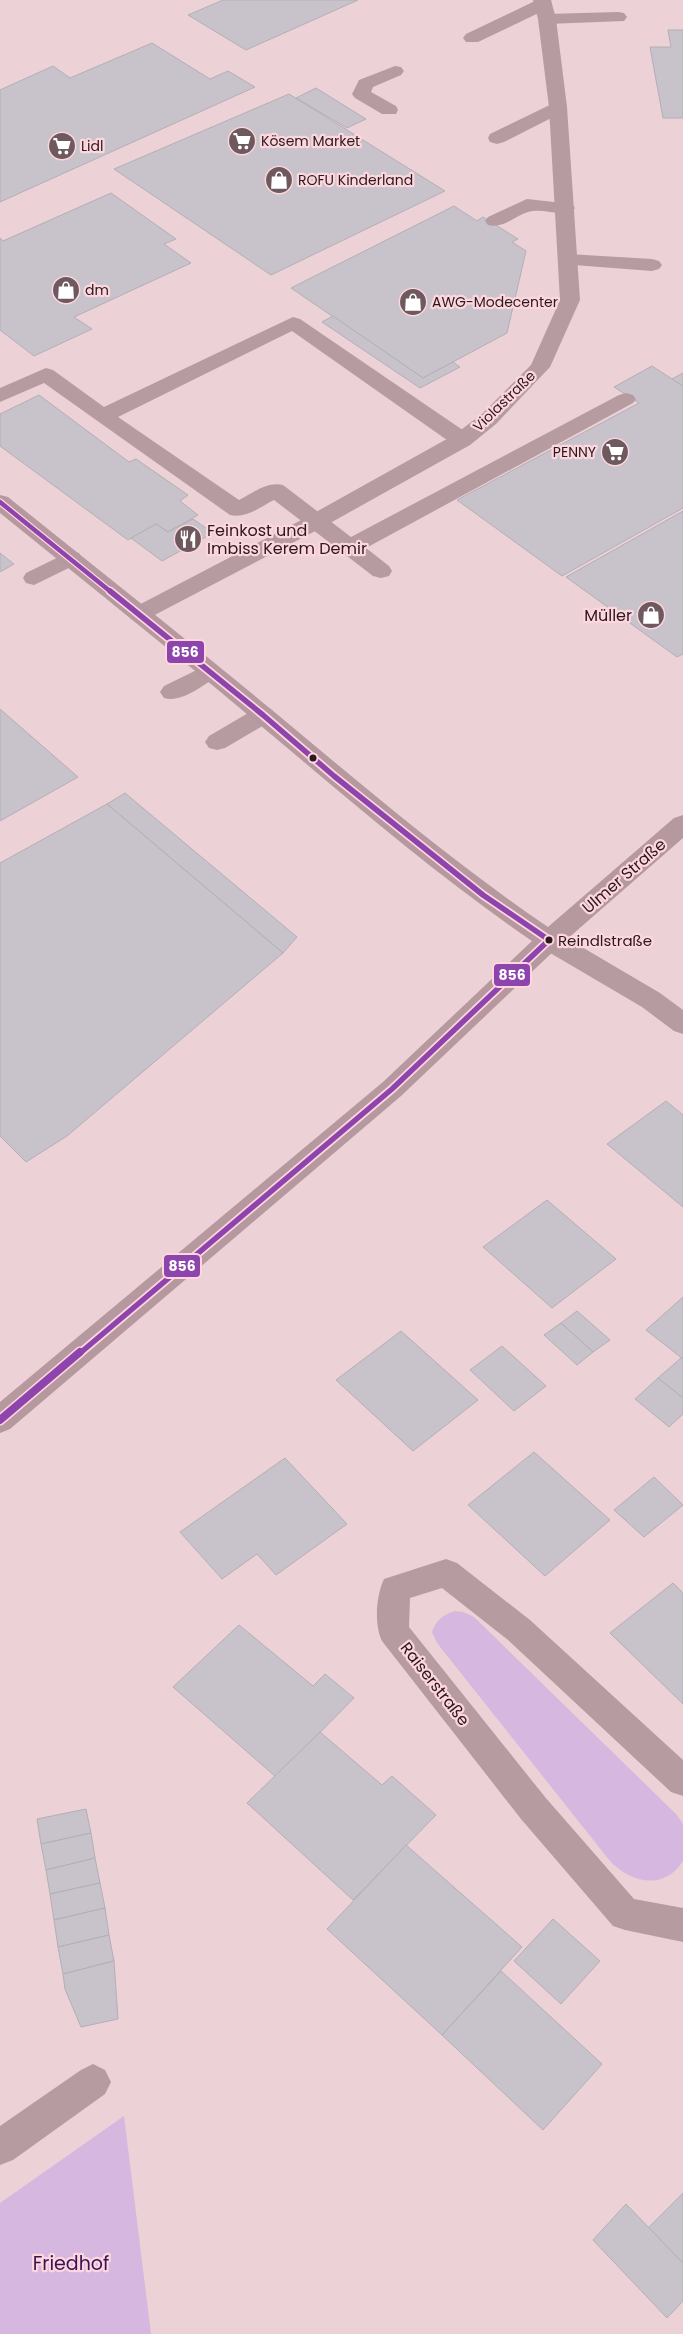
<svg xmlns="http://www.w3.org/2000/svg" width="683" height="2334" font-family="Poppins,sans-serif">
<style>
.green{fill:#d5b7e0}
.building{fill:#c8c3ca;stroke:#b4aeb6}
.lines{fill:none;stroke-linecap:round;stroke-linejoin:round}
.lane{fill:#b69ba1;fill-rule:evenodd}
.street{fill:#b69ba1;fill-rule:evenodd}
.secondary{fill:#b6989f;fill-rule:evenodd}
.bus-1-far2-casing{stroke:#fed6de;stroke-width:7}
.bus-1-far1-casing{stroke:#fed6de;stroke-width:9}
.bus-1-casing{stroke:#fed6de;stroke-width:11}
.bus-1-far2{stroke:#8e44ad;stroke-width:4.5}
.bus-1-far1{stroke:#8e44ad;stroke-width:5.5}
.bus-1{stroke:#8e44ad;stroke-width:8}
.bus-dot{fill:#2a191d;stroke:#fed6de;stroke-width:2}
.labels{text-anchor:middle;dominant-baseline:central;stroke-width:4.5;stroke-linejoin:round;paint-order:stroke}
.far-poi-label{font-size:14px;fill:#2a191d;stroke:#fed6de;text-anchor:start}
.far-street-label{font-size:14px;fill:#2a191d;stroke:#fed6de}
.bus-label{font-size:15px;fill:#2a191d;stroke:#fed6de;text-anchor:start}
.poi-label{font-size:16px;fill:#2a191d;stroke:#fed6de;text-anchor:start}
.street-label{font-size:16px;fill:#2a191d;stroke:#fed6de}
.near-park-label{font-size:19px;fill:#371355;stroke:#fed6de}
.line-badge{stroke:#fed6de;stroke-width:2}
.badge-label{font-size:14px;text-anchor:middle;font-weight:bold;fill:#fff}
</style>
<rect width="100%" height="100%" fill="#ecd1d6"/>
<g class="green">
<path d="M455 1611 463 1612 474 1617 676 1814 683 1824V1861C664 1891 631 1883 610 1861L437 1643 432 1632C436 1620 443 1615 455 1611Z"/>
<path d="M124 2116 151 2334H0V2203Z"/>
</g>
<g class="building">
<path d="M223 0H358L246 50 188 15Z"/>
<path d="M668 30H683V118H663L650 47H671Z"/>
<path d="M152 43 210 79 228 71 255 87 0 202V90L53 66 70 78Z"/>
<path d="M316 88 366 119 347 128 296 98Z"/>
<path d="M289 94 445 191 271 275 114 169Z"/>
<path d="M111 193 176 239 164 244 191 263 74 317 92 329 34 356 0 330V238L3 241Z"/>
<path d="M454 206 477 221 483 217 518 239 512 242 526 251 507 333 423 378 291 288Z"/>
<path d="M333 316 423 378 453 362 460 367 420 388 322 322Z"/>
<path d="M652 366 683 386V508L562 576 457 500 639 403 614 387Z"/>
<path d="M683 373V386L672 379Z"/>
<path d="M39 395 129 462 136 459 188 495 180 501 198 515 168 532 156 524 128 540 0 446V414Z"/>
<path d="M683 511V654L677 657 566 577Z"/>
<path d="M193 519 213 533 162 561 131 538 156 524 168 532Z"/>
<path d="M0 553 14 564 0 572Z"/>
<path d="M0 709 78 777 0 821Z"/>
<path d="M125 793 297 937 283 953 107 804Z"/>
<path d="M107 804 283 953 67 1136 26 1162 0 1136V863Z"/>
<path d="M666 1101 683 1115V1207L607 1144Z"/>
<path d="M547 1200 616 1259 552 1308 483 1247Z"/>
<path d="M683 1297V1359L646 1330Z"/>
<path d="M577 1311 610 1340 593 1352 561 1323Z"/>
<path d="M561 1323 593 1352 577 1365 544 1335Z"/>
<path d="M401 1331 478 1400 413 1451 336 1380Z"/>
<path d="M502 1346 546 1386 514 1411 470 1370Z"/>
<path d="M681 1358 683 1359V1398L658 1378Z"/>
<path d="M658 1378 683 1398V1414L669 1427 635 1399Z"/>
<path d="M534 1452 610 1520 545 1576 468 1505Z"/>
<path d="M285 1458 347 1524 276 1575 257 1554 222 1579 180 1532Z"/>
<path d="M654 1477 683 1505 644 1537 614 1510Z"/>
<path d="M673 1583 683 1593V1704L610 1633Z"/>
<path d="M239 1625 313 1686 325 1674 354 1698 276 1777 173 1687Z"/>
<path d="M320 1732 382 1785 392 1776 436 1815 353 1900 247 1803Z"/>
<path d="M86 1809 91 1833 41 1844 37 1819Z"/>
<path d="M91 1833 95 1858 46 1870 41 1844Z"/>
<path d="M406 1845 522 1947 442 2035 327 1929Z"/>
<path d="M95 1858 100 1883 50 1894 46 1870Z"/>
<path d="M100 1883 105 1908 54 1920 50 1894Z"/>
<path d="M105 1908 109 1935 58 1947 54 1920Z"/>
<path d="M553 1919 600 1961 561 2004 514 1961Z"/>
<path d="M109 1935 114 1961 63 1974 58 1947Z"/>
<path d="M114 1961 118 2019 81 2027 65 1989 63 1974Z"/>
<path d="M501 1971 602 2064 543 2130 442 2035Z"/>
<path d="M683 2193V2263L648 2228Z"/>
<path d="M626 2204 683 2263V2301L667 2318 593 2240Z"/>
</g>
<g class="lines">
<g class="lane">
<path d="M537 0H549L552 4 549 8 478 42H466L463 38 466 34Z"/>
<path d="M618 12 624 13 627 17 624 21 547 24 541 23 538 19 541 15 547 14Z"/>
<path d="M395 66 401 67 404 71 401 75 373 87 371 92 396 106 398 110 396 114H382L355 98 352 94 359 80Z"/>
<path d="M558 101 565 103 567 107 565 111 504 142 497 144 490 142 488 138 490 134Z"/>
<path d="M527 199 572 204 575 208 572 212C558 216 542 208 528 212 514 216 504 229 488 225L485 221 488 217Z"/>
<path d="M568 254 652 259 659 261 662 265 659 269 652 271 561 264 558 260 561 256Z"/>
<path d="M293 317 300 319 470 435 473 440 470 445 462 446 454 445 292 331 118 417 239 500C253 493 267 481 283 485L351 537 619 395 626 393 633 395 636 399 633 403 366 548 389 566 392 571 389 576 381 578 373 576 274 500C260 507 246 519 230 515L44 383 0 402V388L46 368 53 370 104 407Z"/>
<path d="M71 551 79 553 82 558 79 563 34 585 26 583 23 578 26 573Z"/>
<path d="M209 664 217 667 221 672 217 677C201 686 182 703 164 698L160 692 164 686Z"/>
<path d="M263 707 271 709 275 715 271 721 225 748 217 750 209 748 205 742 209 736 255 709Z"/>
<path d="M446 1559 457 1563 530 1620 683 1760V1796L671 1792 508 1640 442 1588 410 1598 409 1627 545 1797 634 1899 683 1908V1942L625 1930 613 1926 521 1819 382 1641C374 1624 376 1596 384 1579Z"/>
<path d="M93 2064 105 2070 111 2082 105 2094 13 2160 0 2165V2126L81 2070Z"/>
</g>
<g class="street">
<path d="M533 0H551L556 19 567 107 580 300 550 367 496 424 470 445 323 527 147 619 139 621 131 619 128 614 131 609 307 517 454 435 482 414 531 365 560 300 549 107 538 19Z"/>
<path d="M549 931 558 933 660 993 683 1010V1034L674 1031 642 1007 540 947 536 940 540 933Z"/>
</g>
<path class="secondary" d="M0 495 8 497C96 568 185 638 272 710 362 785 451 861 548 927L674 818 683 815V838L558 947 401 1096 10 1429 0 1433V1402L383 1082 532 941C434 874 345 796 254 720 171 650 85 582 0 513Z"/>
<g class="bus-1-far2-casing">
<path id="bus-1-far2" d="M0 502 111 592"/>
</g>
<g class="bus-1-far1-casing">
<path id="bus-1-far1" d="M79 1354 392 1089 549 940 483 895 334 776 263 715 110 591"/>
</g>
<g class="bus-1-casing">
<path id="bus-1" d="M0 1420 80 1352"/>
</g>
<use href="#bus-1-far2" class="bus-1-far2"/>
<use href="#bus-1-far1" class="bus-1-far1"/>
<use href="#bus-1" class="bus-1"/>
</g>
<defs>
<g id="supermarket-disc" transform="scale(1.4375)"><circle r="9.5" fill="#6e595e" stroke="#fed6de"/><path d="M-6-5.5h2.5l.6 2H6L4.5 2H-2.5L-4.4-4H-6ZM-1.5 3.2a1.3 1.3 0 1 0 .1 0ZM3 3.2a1.3 1.3 0 1 0 .1 0Z" fill="#fff"/></g>
<g id="shop-disc" transform="scale(1.4375)"><circle r="9.5" fill="#6e595e" stroke="#fed6de"/><path d="M-5-2.5h2.3a2.7 3.5 0 0 1 5.4 0H5L5.5 6h-11ZM-1.5-2.5h3a1.5 2.3 0 0 0-3 0Z" fill="#fff"/></g>
<g id="restaurant-disc" transform="scale(1.4375)"><circle r="9.5" fill="#6e595e" stroke="#fed6de"/><path d="M-5-6h1v4h1v-4h1v4h1v-4h1v5L-1.5 .5V6h-2V.5L-5-1ZM5-6V6H3V1.5H1.5Q1.5-4 5-6Z" fill="#fff"/></g>
</defs>
<g fill-rule="evenodd">
<use href="#supermarket-disc" x="242" y="141"/>
<use href="#supermarket-disc" x="62" y="146"/>
<use href="#shop-disc" x="279" y="180"/>
<use href="#shop-disc" x="66" y="290"/>
<use href="#shop-disc" x="413" y="302"/>
<use href="#supermarket-disc" x="615" y="452"/>
<use href="#restaurant-disc" x="188" y="539"/>
<use href="#shop-disc" x="651" y="615"/>
</g>
<g class="bus-dot">
<circle cx="313" cy="758" r="4.5"/>
<circle cx="549" cy="940" r="4.5"/>
</g>
<g class="labels">
<g class="far-poi-label">
<text x="261" y="141">Kösem Market</text>
<text x="81" y="146">Lidl</text>
<text x="298" y="180">ROFU Kinderland</text>
<text x="85" y="290">dm</text>
<text x="432" y="302">AWG-Modecenter</text>
<text x="596" y="452" text-anchor="end">PENNY</text>
</g>
<g class="far-street-label">
<text transform="translate(504 401) rotate(-44)">Violastraße</text>
</g>
<g class="bus-label">
<text x="558" y="940">Reindlstraße</text>
</g>
<g class="poi-label">
<text x="207" y="530">Feinkost und<tspan x="207" dy="18">Imbiss Kerem Demir</tspan></text>
<text x="632" y="615" text-anchor="end">Müller</text>
</g>
<g class="street-label">
<text transform="translate(624 876) rotate(-41)">Ulmer Straße</text>
<text transform="translate(435 1684) rotate(52)">Raiserstraße</text>
</g>
<g class="near-park-label">
<text x="71" y="2263">Friedhof</text>
</g>
</g>
<g class="line-badge">
<rect x="166" y="640" width="39" height="24" rx="5" fill="#8e44ad"/>
<rect x="493" y="963" width="38" height="24" rx="5" fill="#8e44ad"/>
<rect x="163" y="1254" width="38" height="24" rx="5" fill="#8e44ad"/>
</g>
<g class="badge-label">
<text x="185" y="657">856</text>
<text x="512" y="980">856</text>
<text x="182" y="1271">856</text>
</g>
</svg>
